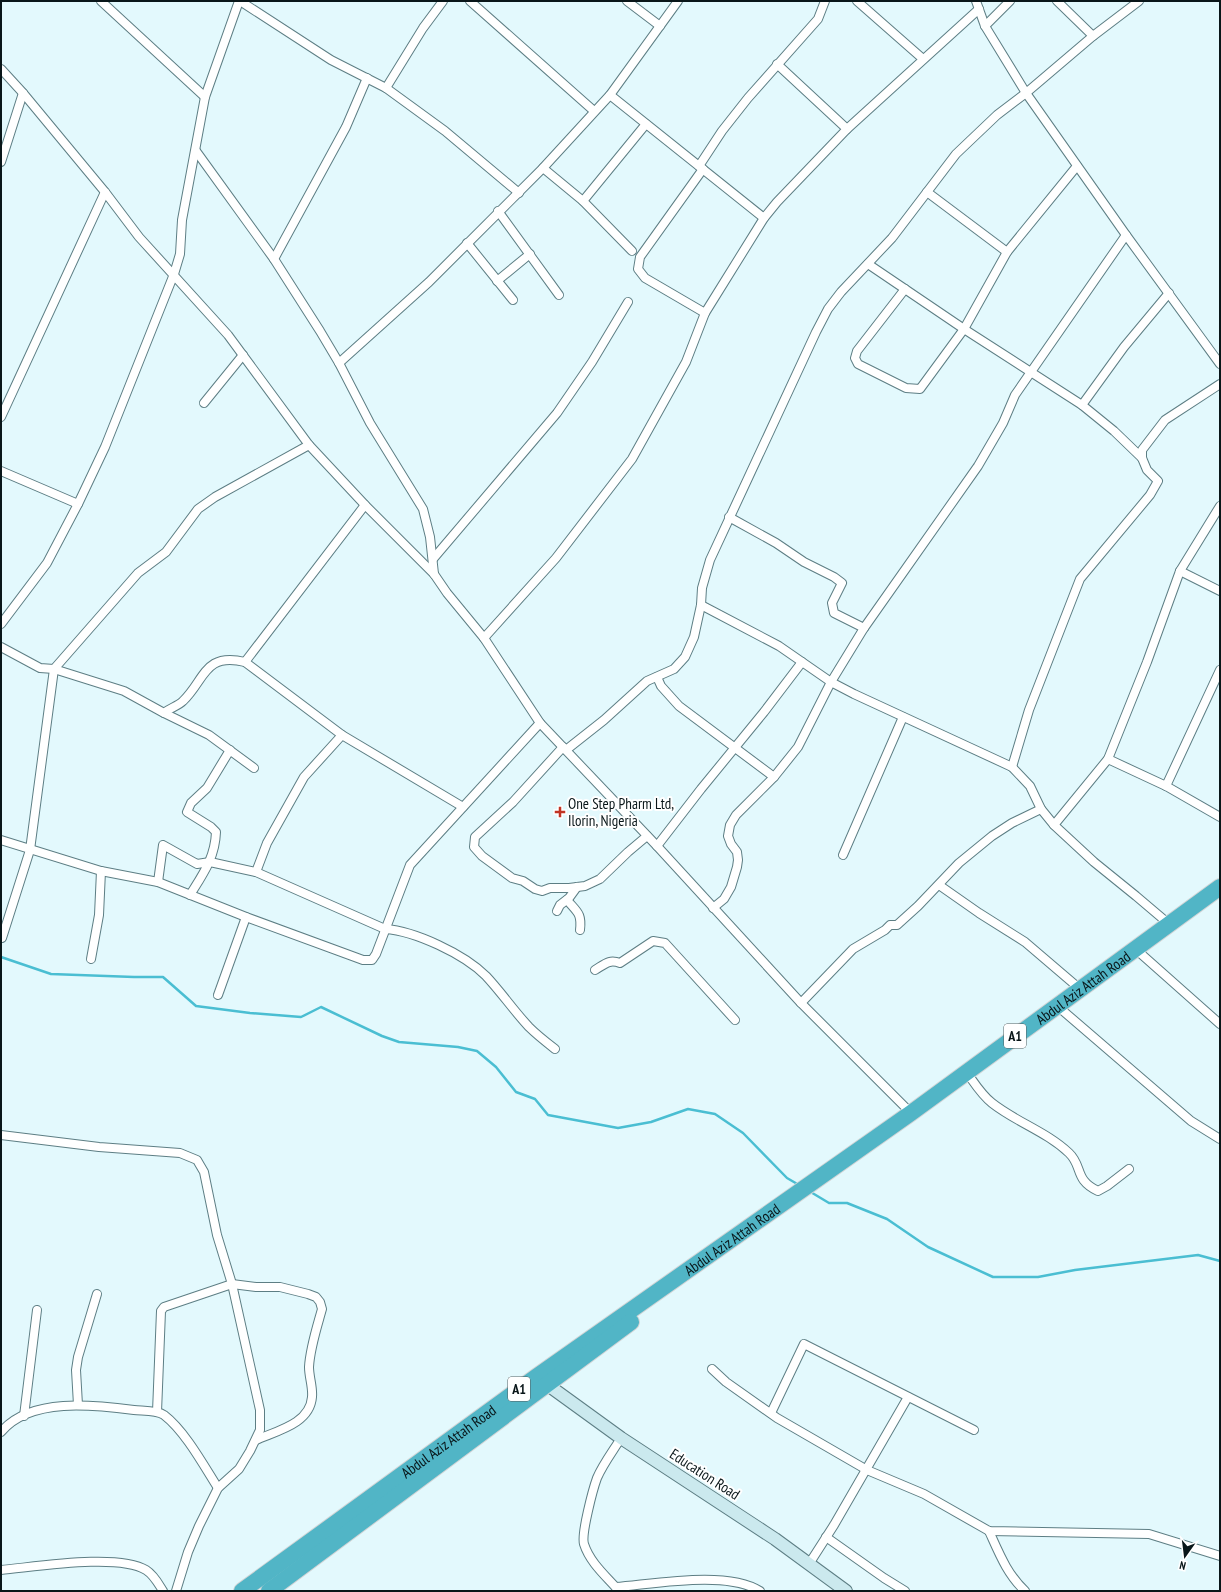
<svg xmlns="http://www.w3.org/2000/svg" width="1221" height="1592" font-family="'PT Sans Narrow',sans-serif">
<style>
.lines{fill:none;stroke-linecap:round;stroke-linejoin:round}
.stream{stroke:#4abed2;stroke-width:2.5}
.street-casing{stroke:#5d7e84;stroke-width:10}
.secondary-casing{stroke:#5d7e84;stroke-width:14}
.highway-casing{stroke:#d3d5d6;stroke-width:18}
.street{stroke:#fff;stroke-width:8}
.secondary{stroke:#cbe9ee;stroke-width:12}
.highway{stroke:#51b5c6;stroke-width:16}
.poi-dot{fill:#c13424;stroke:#fff;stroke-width:1.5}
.labels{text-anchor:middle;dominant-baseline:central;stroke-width:4;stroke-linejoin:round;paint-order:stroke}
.shield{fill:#fff;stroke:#535c5e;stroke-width:1}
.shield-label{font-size:14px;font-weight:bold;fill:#091619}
.poi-label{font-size:15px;fill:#091619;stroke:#fff;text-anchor:start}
.street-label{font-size:15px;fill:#091619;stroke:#fff}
</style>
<rect width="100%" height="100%" fill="#e3f9fd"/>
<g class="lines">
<g class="stream">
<path d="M1 957 51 974 134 977H163L196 1006 250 1013 301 1017 321 1007 382 1036 399 1042 458 1047 477 1051 496 1067 516 1092 535 1099 548 1115 618 1128 651 1122 688 1109 715 1114 743 1133 787 1178 799 1185"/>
<path d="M809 1191 829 1203H847L887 1219 928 1247 993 1277H1038L1075 1270 1198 1255 1220 1261"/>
</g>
<g class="street-casing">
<g id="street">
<path d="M101 1 205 97"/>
<path d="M240 1 331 60 386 88 445 131 519 193"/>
<path d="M470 1 594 111"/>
<path d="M627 1 660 26"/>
<path d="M857 1 923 59"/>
<path d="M976 1 985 26 1026 93 1126 235 1220 364"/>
<path d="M1057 1 1093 36"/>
<path d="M985 26 1010 1"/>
<path d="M777 64 847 129"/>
<path d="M1 69 23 93 105 192 139 237 228 335 309 445 365 505 434 574 447 593 484 638 540 723 657 846 801 1003 913 1115"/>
<path d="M386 88 423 28 443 1"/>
<path d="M610 95 764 218"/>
<path d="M196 151 274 259 320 331 339 363 370 423 423 509 430 537 434 574"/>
<path d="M1 162 23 93"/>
<path d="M699 166 722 131 748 98 818 19 825 1"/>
<path d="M543 168 583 201 646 124"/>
<path d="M703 169 640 257 638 269 645 278 705 313"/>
<path d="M927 192 1007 252"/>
<path d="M583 201 632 251"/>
<path d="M498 211 559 295"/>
<path d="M467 243 513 300"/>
<path d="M274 259 346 127 367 78"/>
<path d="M868 264 964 329 1082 405 1114 431 1142 458"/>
<path d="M497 281 530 254"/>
<path d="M905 289 857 351 855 358 858 364 906 388 920 389 964 329 1007 252 1077 166"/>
<path d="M339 363 429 282 543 168 610 95 678 1"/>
<path d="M204 403 243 355"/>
<path d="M1082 405 1124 347 1169 293"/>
<path d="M1 417 105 192"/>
<path d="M1 471 78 504"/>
<path d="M729 517 776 543 804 562 834 577 842 583 832 603 834 613 864 628"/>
<path d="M433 559 557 413 592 362 628 302"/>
<path d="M1180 571 1220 591"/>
<path d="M701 605 779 646 831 682 854 694 1012 767 1030 786 1041 809 1054 825 1094 862 1136 896 1169 924"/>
<path d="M1 624 47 563 78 504 105 447 174 274 180 254 182 220 205 97 239 1"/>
<path d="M484 638 556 558 632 459 686 362 705 313 764 218 777 202 847 129 979 9"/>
<path d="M1 647 40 668 54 669 124 691 164 713C170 708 178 706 183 701 205 680 204 652 245 662L342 735 463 807"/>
<path d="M245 662 365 505"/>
<path d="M657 677 661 686 679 706 774 777"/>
<path d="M164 713 209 735 254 768"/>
<path d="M563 747 513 802 475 837 474 847 482 856 512 878 523 881 535 889 542 891 550 888H569L585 886 600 879 628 852 647 836"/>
<path d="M566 750 604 720 647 681 674 669 685 657 694 637 701 605 702 588 710 560 816 332 828 309 841 292 892 238 956 154 997 115 1026 93 1093 36 1139 1"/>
<path d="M1108 759 1166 786 1220 817"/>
<path d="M1012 767 1029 710 1080 579 1150 495 1158 481 1147 470 1142 458V450L1165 420 1220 384"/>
<path d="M1166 786 1220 670"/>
<path d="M1054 825 1108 759 1147 662 1180 571 1220 506"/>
<path d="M1 840 101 871 158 882 246 917 363 960H372L376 954 410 865 540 723"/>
<path d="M657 846 701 789 764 712 802 662"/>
<path d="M843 855 903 717"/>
<path d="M256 872 267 843 304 777 342 735"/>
<path d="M158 882 163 845 197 864 210 862 256 872 385 929C415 931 464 954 486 976 501 992 514 1011 529 1027 537 1035 546 1042 555 1049"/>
<path d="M939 885 979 913 1025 942 1080 989"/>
<path d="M190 895C203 874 215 858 216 832L211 827 187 812 191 803 207 788 230 750"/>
<path d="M567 900C577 912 582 913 580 930"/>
<path d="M713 908 724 899 731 887 737 867 738 860 737 852 731 844 728 836 730 825 736 815 774 777 798 747 831 682 864 628 978 466 1003 423 1015 395 1126 235"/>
<path d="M557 911 560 905 569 898 577 887"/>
<path d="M2 938 30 850 54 669 138 573 166 552 198 509 215 497 309 445"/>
<path d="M1140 953 1220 1024"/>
<path d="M91 959 99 915 101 871"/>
<path d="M595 970C605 964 609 959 620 963L653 941 665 943 735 1020"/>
<path d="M218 995 246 917"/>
<path d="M801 1003 853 949 885 930 890 925H897L918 906 959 863 992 836 1012 823 1041 809"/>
<path d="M1062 1010 1191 1121 1220 1139"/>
<path d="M970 1077C977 1087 983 1096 992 1103 1016 1122 1047 1132 1069 1153 1083 1166 1074 1180 1098 1191L1107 1186 1129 1169"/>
<path d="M1 1135 99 1147 180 1153 197 1160 204 1172 217 1235 232 1284 260 1410V1430L250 1451 239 1469 218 1488 199 1526 188 1552 176 1591"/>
<path d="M712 1369 726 1382 777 1418 867 1470 924 1494 989 1531 1149 1534 1220 1556"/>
<path d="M78 1405 76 1370 78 1357 97 1294"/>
<path d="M157 1412 161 1311 164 1307 232 1284 256 1287H280L308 1294 316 1297 320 1302 322 1309C317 1327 310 1348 309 1367 309 1377 313 1387 312 1397 310 1424 276 1431 256 1440"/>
<path d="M771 1413 804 1344 974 1430"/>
<path d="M24 1416 37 1310"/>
<path d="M1 1432C30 1397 94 1405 134 1410 142 1411 157 1410 164 1415 185 1431 204 1466 218 1488"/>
<path d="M989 1531C999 1553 1007 1574 1025 1591"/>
<path d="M826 1537 884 1578 905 1591"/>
<path d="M809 1564 834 1525 908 1397"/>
<path d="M1 1570C35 1567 118 1553 146 1570 154 1575 158 1583 163 1591"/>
<path d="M616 1587C654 1584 727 1570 760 1591"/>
<path d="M619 1591C607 1577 590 1563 584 1544 581 1534 593 1489 597 1478 603 1464 613 1451 621 1438"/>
</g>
</g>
<g class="secondary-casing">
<path id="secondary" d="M541 1380 621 1438 775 1539 846 1591"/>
</g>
<g class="highway-casing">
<g id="highway">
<path id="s1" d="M242 1591 536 1377 911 1113 1220 887"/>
<path d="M269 1591 631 1322"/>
</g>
</g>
<use href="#street" class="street"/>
<use href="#secondary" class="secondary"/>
<use href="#highway" class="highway"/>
</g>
<path class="poi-dot" d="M558 806h4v4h4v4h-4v4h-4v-4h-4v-4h4z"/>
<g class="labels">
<g class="shield">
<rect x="1004" y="1024" width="22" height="24" rx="3"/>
<rect x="508" y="1377" width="22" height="24" rx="3"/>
</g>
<g class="shield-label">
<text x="1015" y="1036">A1</text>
<text x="519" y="1389">A1</text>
</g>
<g class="poi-label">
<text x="568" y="803">One Step Pharm Ltd,<tspan x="568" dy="17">Ilorin, Nigeria</tspan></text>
</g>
<g class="street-label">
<text stroke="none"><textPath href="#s1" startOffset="1035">Abdul Aziz Attah Road</textPath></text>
<text stroke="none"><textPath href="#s1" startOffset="603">Abdul Aziz Attah Road</textPath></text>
<text stroke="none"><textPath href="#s1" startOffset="255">Abdul Aziz Attah Road</textPath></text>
<text transform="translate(705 1474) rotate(33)">Education Road</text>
</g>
</g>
<rect width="1221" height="1592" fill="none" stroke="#091619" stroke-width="4"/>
<g transform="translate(1185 1556) rotate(194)" stroke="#ffffff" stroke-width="3" paint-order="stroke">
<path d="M0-3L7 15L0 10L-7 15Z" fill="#091619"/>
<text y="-6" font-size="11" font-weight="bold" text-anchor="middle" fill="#091619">N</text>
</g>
</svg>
